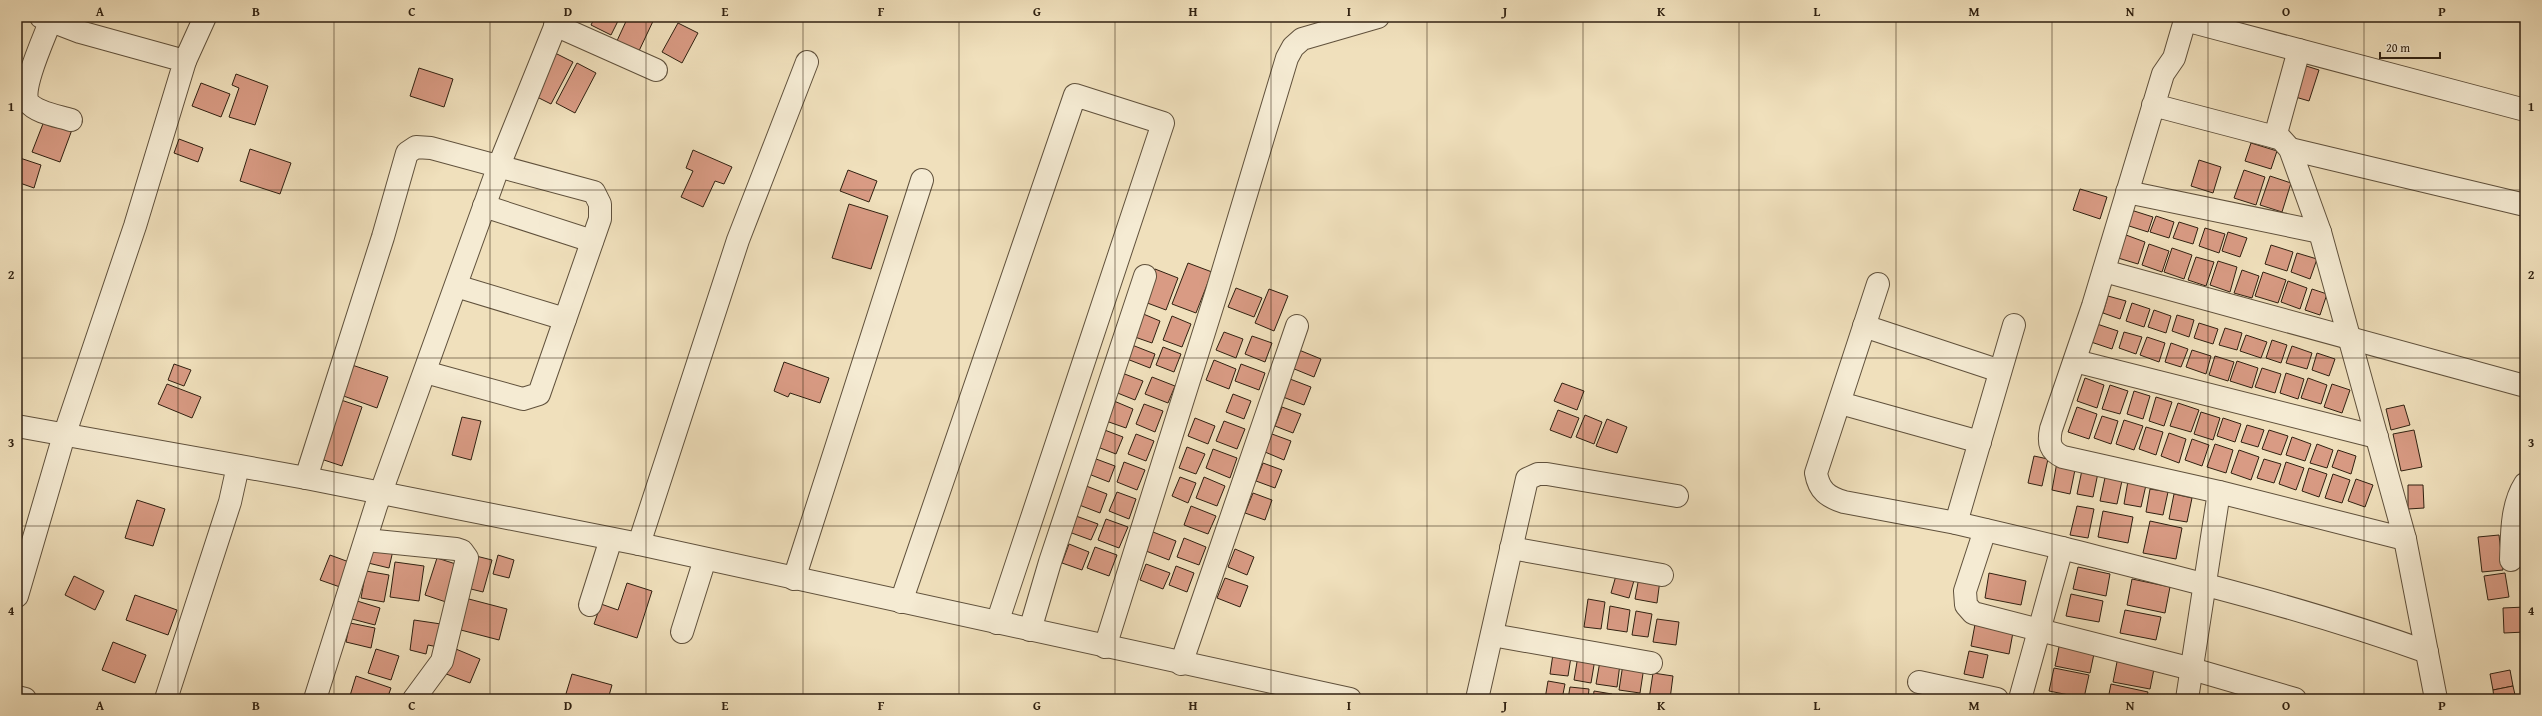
<svg xmlns="http://www.w3.org/2000/svg" width="2542" height="716" font-family="'Gentium Book Plus',serif">
<style>
.building{fill:#d99b84;stroke:#302111}
.lines{fill:none;stroke-linecap:round;stroke-linejoin:round}
.street-casing{stroke:#60513c;stroke-width:24}
.street{stroke:#f5ebd3;stroke-width:22}
.grid{fill:none;stroke:#302111;stroke-width:1;stroke-opacity:0.55}
.neatline{fill:none;stroke:#302111;stroke-width:1.5}
.grid-label{font-size:13px;text-anchor:middle;font-weight:bold;fill:#302111}
</style>
<rect width="100%" height="100%" fill="#f0e0bc"/>
<filter id="stains"><feTurbulence type="fractalNoise" baseFrequency=".005" numOctaves="4"/><feColorMatrix values="0 0 0 0 .2 0 0 0 0 .09 0 0 0 0 .02 0 0 0 .5 -.17"/></filter>
<radialGradient id="worn" r=".72"><stop offset=".6" stop-color="#630" stop-opacity="0"/><stop offset="1" stop-color="#630" stop-opacity=".3"/></radialGradient>
<g class="building">
<path d="M595 17H620L611 35 591 25Z"/>
<path d="M628 17H655L638 53 616 43Z"/>
<path d="M678 23 698 33 682 63 662 52Z"/>
<path d="M551 51 573 62 551 104 529 93Z"/>
<path d="M577 63 596 73 575 113 556 103Z"/>
<path d="M2303 65 2319 70 2309 101 2292 96Z"/>
<path d="M419 68 453 79 444 107 410 96Z"/>
<path d="M236 74 268 86 255 125 229 117 239 88 232 85Z"/>
<path d="M201 83 230 94 221 117 192 106Z"/>
<path d="M46 116 73 127 60 162 32 152Z"/>
<path d="M179 139 203 148 198 162 174 153Z"/>
<path d="M2251 143 2277 151 2271 169 2245 161Z"/>
<path d="M250 149 291 163 280 194 240 181Z"/>
<path d="M693 150 732 167 724 184 715 181 703 207 681 197 693 171 686 168Z"/>
<path d="M17 157 41 165 34 188 17 182Z"/>
<path d="M2199 160 2221 167 2213 193 2191 186Z"/>
<path d="M848 170 877 181 869 202 840 191Z"/>
<path d="M2244 170 2265 177 2256 205 2234 198Z"/>
<path d="M2270 176 2291 183 2282 212 2260 205Z"/>
<path d="M2080 189 2107 197 2100 219 2073 210Z"/>
<path d="M849 204 888 216 871 269 832 258Z"/>
<path d="M2131 210 2153 217 2148 232 2126 225Z"/>
<path d="M2156 216 2174 222 2169 238 2150 232Z"/>
<path d="M2179 222 2198 228 2193 244 2173 238Z"/>
<path d="M2205 228 2225 234 2219 253 2199 246Z"/>
<path d="M2228 232 2247 238 2240 257 2222 251Z"/>
<path d="M2126 235 2145 242 2138 264 2118 258Z"/>
<path d="M2149 244 2169 251 2162 272 2142 265Z"/>
<path d="M2271 245 2293 252 2287 271 2265 264Z"/>
<path d="M2172 248 2192 255 2184 279 2164 272Z"/>
<path d="M2297 253 2317 259 2310 279 2291 272Z"/>
<path d="M2196 257 2214 262 2206 286 2188 280Z"/>
<path d="M2218 261 2237 267 2230 292 2210 285Z"/>
<path d="M1188 263 1212 272 1196 313 1172 304Z"/>
<path d="M1155 269 1178 278 1166 310 1142 301Z"/>
<path d="M2242 270 2259 276 2252 298 2234 293Z"/>
<path d="M2263 272 2286 280 2278 303 2255 296Z"/>
<path d="M2288 281 2307 288 2300 309 2281 302Z"/>
<path d="M1236 288 1262 298 1254 317 1228 307Z"/>
<path d="M1269 289 1288 296 1274 331 1255 323Z"/>
<path d="M2312 289 2327 294 2320 315 2305 310Z"/>
<path d="M2108 296 2126 301 2120 319 2103 313Z"/>
<path d="M2132 303 2150 309 2144 327 2126 321Z"/>
<path d="M2154 310 2171 316 2166 333 2148 327Z"/>
<path d="M1141 313 1160 321 1152 343 1132 336Z"/>
<path d="M2177 315 2194 320 2189 337 2172 331Z"/>
<path d="M1172 316 1191 324 1182 347 1163 340Z"/>
<path d="M2199 323 2218 329 2213 344 2194 338Z"/>
<path d="M2097 324 2118 331 2112 349 2091 342Z"/>
<path d="M2225 328 2242 333 2237 350 2219 345Z"/>
<path d="M1224 332 1243 339 1236 358 1216 350Z"/>
<path d="M2124 332 2142 337 2136 354 2119 348Z"/>
<path d="M2246 335 2267 342 2261 358 2240 351Z"/>
<path d="M1252 336 1272 343 1265 362 1245 354Z"/>
<path d="M2147 337 2165 343 2159 362 2140 355Z"/>
<path d="M2272 340 2287 345 2281 363 2266 358Z"/>
<path d="M2171 343 2188 349 2181 367 2165 362Z"/>
<path d="M1132 345 1155 354 1150 368 1127 359Z"/>
<path d="M2292 346 2312 353 2307 369 2286 363Z"/>
<path d="M1163 347 1181 354 1174 372 1156 365Z"/>
<path d="M1299 350 1321 359 1314 377 1292 368Z"/>
<path d="M2192 350 2211 356 2206 374 2186 367Z"/>
<path d="M2317 353 2335 359 2329 376 2312 370Z"/>
<path d="M2215 356 2234 362 2228 381 2209 375Z"/>
<path d="M1214 360 1236 369 1229 389 1206 380Z"/>
<path d="M2237 361 2258 368 2252 388 2230 381Z"/>
<path d="M784 362 829 378 820 403 790 393 788 397 774 391Z"/>
<path d="M174 364 191 370 184 386 168 380Z"/>
<path d="M349 364 388 377 377 408 338 394Z"/>
<path d="M1241 364 1265 373 1259 390 1235 381Z"/>
<path d="M2262 368 2281 374 2275 393 2255 387Z"/>
<path d="M1122 373 1143 381 1135 400 1115 392Z"/>
<path d="M2286 373 2304 379 2298 399 2280 393Z"/>
<path d="M1152 377 1175 386 1168 403 1145 394Z"/>
<path d="M2085 378 2104 385 2097 408 2077 401Z"/>
<path d="M2308 378 2327 385 2321 404 2301 398Z"/>
<path d="M1290 379 1311 387 1304 405 1283 397Z"/>
<path d="M1562 383 1584 391 1577 410 1554 401Z"/>
<path d="M167 384 201 397 192 418 158 404Z"/>
<path d="M2332 384 2350 390 2342 413 2324 407Z"/>
<path d="M2110 385 2128 391 2120 414 2102 409Z"/>
<path d="M2134 391 2150 396 2143 419 2127 414Z"/>
<path d="M1233 394 1251 401 1244 419 1226 412Z"/>
<path d="M2156 397 2172 402 2164 426 2149 421Z"/>
<path d="M338 399 362 407 342 466 318 458Z"/>
<path d="M1114 401 1133 409 1126 428 1106 421Z"/>
<path d="M2178 403 2199 410 2191 432 2170 426Z"/>
<path d="M1144 404 1163 411 1155 432 1136 424Z"/>
<path d="M2404 405 2410 425 2391 430 2386 409Z"/>
<path d="M1282 407 1301 414 1293 433 1275 426Z"/>
<path d="M2077 407 2097 414 2089 439 2068 432Z"/>
<path d="M1558 410 1579 418 1571 438 1550 430Z"/>
<path d="M2201 412 2220 418 2213 440 2194 434Z"/>
<path d="M1585 415 1602 422 1594 444 1576 437Z"/>
<path d="M2102 416 2118 421 2111 444 2094 438Z"/>
<path d="M462 417 481 421 471 460 452 455Z"/>
<path d="M1195 418 1215 426 1208 444 1188 436Z"/>
<path d="M2223 418 2241 424 2235 442 2217 436Z"/>
<path d="M1607 419 1627 427 1617 453 1596 446Z"/>
<path d="M2124 420 2143 426 2134 450 2116 444Z"/>
<path d="M1224 421 1245 429 1237 449 1216 441Z"/>
<path d="M2247 425 2264 430 2258 447 2241 442Z"/>
<path d="M2146 427 2163 432 2156 455 2139 449Z"/>
<path d="M1102 429 1123 437 1116 454 1095 446Z"/>
<path d="M2269 430 2288 436 2281 455 2262 449Z"/>
<path d="M2414 430 2422 467 2401 471 2393 434Z"/>
<path d="M2169 433 2186 439 2179 463 2161 456Z"/>
<path d="M1136 434 1154 441 1146 461 1128 454Z"/>
<path d="M1272 434 1291 441 1284 460 1265 452Z"/>
<path d="M2292 437 2311 444 2305 461 2286 455Z"/>
<path d="M2192 439 2209 445 2202 466 2185 460Z"/>
<path d="M2215 444 2233 450 2226 473 2207 467Z"/>
<path d="M2317 444 2333 450 2327 468 2310 463Z"/>
<path d="M1187 447 1205 454 1196 474 1179 468Z"/>
<path d="M1213 449 1237 458 1230 478 1206 468Z"/>
<path d="M2239 450 2259 457 2251 480 2231 473Z"/>
<path d="M2338 450 2356 456 2351 474 2332 467Z"/>
<path d="M1088 456 1115 466 1109 482 1081 471Z"/>
<path d="M2034 456 2048 459 2042 486 2028 483Z"/>
<path d="M2264 459 2281 464 2274 483 2257 478Z"/>
<path d="M1124 462 1145 470 1137 490 1117 482Z"/>
<path d="M2057 462 2076 465 2070 494 2052 490Z"/>
<path d="M2286 462 2304 468 2296 490 2279 484Z"/>
<path d="M1263 463 1282 470 1275 488 1256 481Z"/>
<path d="M2309 468 2327 474 2319 497 2302 491Z"/>
<path d="M2082 470 2098 473 2093 497 2077 494Z"/>
<path d="M2106 473 2123 476 2117 504 2100 501Z"/>
<path d="M2333 474 2350 480 2342 503 2325 498Z"/>
<path d="M1180 477 1196 483 1188 503 1172 496Z"/>
<path d="M1204 477 1225 486 1217 506 1196 498Z"/>
<path d="M2356 479 2373 485 2365 507 2348 501Z"/>
<path d="M2128 481 2146 485 2141 507 2124 504Z"/>
<path d="M1081 484 1107 494 1100 513 1074 503Z"/>
<path d="M2408 485H2423L2424 508 2408 509Z"/>
<path d="M2150 489 2168 492 2163 515 2146 512Z"/>
<path d="M1117 492 1136 499 1129 519 1109 511Z"/>
<path d="M1253 493 1272 500 1265 520 1245 513Z"/>
<path d="M2174 494 2192 498 2187 522 2169 519Z"/>
<path d="M137 500 165 509 153 546 125 538Z"/>
<path d="M1191 506 1216 516 1208 534 1184 525Z"/>
<path d="M2077 506 2094 509 2088 538 2070 535Z"/>
<path d="M2103 511 2133 517 2128 543 2098 537Z"/>
<path d="M1076 516 1098 524 1091 540 1069 532Z"/>
<path d="M1106 519 1128 527 1119 548 1098 540Z"/>
<path d="M2150 521 2182 528 2176 559 2143 553Z"/>
<path d="M1153 532 1176 541 1169 560 1146 551Z"/>
<path d="M2499 535 2503 570 2482 572 2478 537Z"/>
<path d="M1184 538 1206 547 1199 565 1177 557Z"/>
<path d="M368 540 394 546 389 568 364 562Z"/>
<path d="M1069 544 1089 552 1082 570 1062 563Z"/>
<path d="M1095 547 1117 555 1109 576 1087 568Z"/>
<path d="M1235 549 1254 557 1247 575 1228 567Z"/>
<path d="M330 555 349 562 340 587 320 580Z"/>
<path d="M472 555 492 560 483 592 463 587Z"/>
<path d="M498 555 514 560 509 578 493 574Z"/>
<path d="M437 558 462 566 449 603 425 595Z"/>
<path d="M395 562 424 566 419 601 390 597Z"/>
<path d="M1146 564 1170 573 1163 589 1140 580Z"/>
<path d="M1176 566 1194 573 1187 592 1169 585Z"/>
<path d="M2078 567 2110 574 2106 596 2073 589Z"/>
<path d="M366 571 389 575 384 602 361 598Z"/>
<path d="M1617 572 1635 577 1629 598 1611 593Z"/>
<path d="M1989 573 2026 581 2021 605 1985 598Z"/>
<path d="M2505 573 2509 597 2488 600 2484 576Z"/>
<path d="M74 576 104 591 95 610 65 595Z"/>
<path d="M1639 577 1660 580 1657 603 1635 599Z"/>
<path d="M1225 578 1248 586 1240 607 1217 598Z"/>
<path d="M2132 579 2170 587 2165 613 2127 605Z"/>
<path d="M627 583 652 591 637 638 594 624 601 604 618 610Z"/>
<path d="M2071 594 2103 601 2099 622 2066 616Z"/>
<path d="M135 595 177 610 168 635 126 620Z"/>
<path d="M465 598 507 609 499 640 457 629Z"/>
<path d="M1588 599 1605 602 1601 629 1584 627Z"/>
<path d="M357 601 380 608 375 625 352 619Z"/>
<path d="M1610 606 1630 610 1627 632 1607 629Z"/>
<path d="M2525 607V632L2504 633 2503 608Z"/>
<path d="M2125 610 2161 617 2156 640 2120 633Z"/>
<path d="M1636 611 1652 614 1648 637 1632 635Z"/>
<path d="M1657 619 1679 622 1676 645 1653 642Z"/>
<path d="M1976 619 2014 627 2009 654 1971 646Z"/>
<path d="M414 620 441 624 438 647 428 645 426 654 410 650Z"/>
<path d="M350 623 375 628 371 648 346 642Z"/>
<path d="M113 642 146 655 135 683 102 670Z"/>
<path d="M2060 642 2095 649 2090 673 2055 666Z"/>
<path d="M451 647 480 659 470 683 441 672Z"/>
<path d="M376 649 399 656 391 680 368 673Z"/>
<path d="M1969 651 1988 655 1983 678 1964 674Z"/>
<path d="M1553 654 1571 657 1568 676 1550 674Z"/>
<path d="M1578 656 1595 659 1591 683 1574 680Z"/>
<path d="M2118 657 2155 664 2150 689 2113 682Z"/>
<path d="M1600 661 1620 664 1617 687 1596 684Z"/>
<path d="M1623 664 1644 667 1640 693 1619 690Z"/>
<path d="M2054 668 2089 675 2084 698 2049 691Z"/>
<path d="M2510 670 2513 686 2493 690 2490 674Z"/>
<path d="M1653 673 1673 676 1670 699H1649Z"/>
<path d="M572 674 612 685 608 699 565 697Z"/>
<path d="M356 676 391 688 387 699H349Z"/>
<path d="M1548 681 1565 684 1562 699H1545Z"/>
<path d="M2111 684 2148 692 2146 699H2108Z"/>
<path d="M2513 686 2516 699H2494L2493 690Z"/>
<path d="M1570 687 1589 689 1588 699H1568Z"/>
<path d="M1594 691 1612 694 1611 699H1593Z"/>
<path d="M1619 696 1639 699H1618Z"/>
</g>
<g class="lines">
<g class="street-casing">
<g id="street">
<path d="M2185 20 2525 110"/>
<path d="M50 22C45 36 20 90 28 102 36 113 59 116 71 120"/>
<path d="M555 25 656 70"/>
<path d="M185 61 205 17"/>
<path d="M2153 105 2275 137 2281 139 2290 149 2320 232 2405 539 2219 492 2063 457C2050 451 2048 443 2051 429L2093 306 2163 74 2174 58 2186 17"/>
<path d="M2275 137 2299 50"/>
<path d="M2290 149 2525 205"/>
<path d="M2127 192 2320 232"/>
<path d="M484 206 592 241"/>
<path d="M2104 271 2525 386"/>
<path d="M1878 284 1816 473C1819 491 1828 497 1844 502L1956 523 2062 548"/>
<path d="M456 286 565 319"/>
<path d="M1864 326 2000 371"/>
<path d="M2075 361 2377 437"/>
<path d="M1840 403 1980 442"/>
<path d="M17 426 306 478 639 544 1350 699"/>
<path d="M306 478 383 237 407 153 416 147 431 148 594 192 600 204V219L539 394 523 399 425 372"/>
<path d="M1956 523 2014 325"/>
<path d="M1985 530 1965 591 1966 605 1973 613 2192 669 2295 699"/>
<path d="M2405 539 2436 699"/>
<path d="M366 540 456 549 462 551 467 558 442 661 414 699"/>
<path d="M639 544 738 240 807 62"/>
<path d="M1511 548 1662 575"/>
<path d="M2511 560C2512 535 2511 506 2525 484"/>
<path d="M794 579 922 180"/>
<path d="M17 596 62 442 135 226 185 61 80 32 41 17"/>
<path d="M901 602 1075 95 1163 123 997 623"/>
<path d="M590 605 611 539"/>
<path d="M1030 630 1050 562 1145 276"/>
<path d="M682 632 705 559"/>
<path d="M1492 635 1651 663"/>
<path d="M1105 647 1217 291 1287 58 1293 47 1302 39 1378 17"/>
<path d="M1181 664 1297 326"/>
<path d="M1919 682 1997 699"/>
<path d="M17 697 25 699"/>
<path d="M166 699 230 502 238 466"/>
<path d="M315 699 376 506 498 168 559 17"/>
<path d="M1477 699 1527 479 1538 474H1547L1677 496"/>
<path d="M2020 699 2062 548C2184 579 2308 609 2427 652"/>
<path d="M2187 699 2219 492"/>
</g>
</g>
<use href="#street" class="street"/>
</g>
<path class="grid" d="M178 17V699M334 17V699M490 17V699M646 17V699M803 17V699M959 17V699M1115 17V699M1271 17V699M1427 17V699M1583 17V699M1739 17V699M1896 17V699M2052 17V699M2208 17V699M2364 17V699M17 190H2525M17 358H2525M17 526H2525"/>
<rect width="2542" height="716" fill="none" stroke="#f0e0bc" stroke-width="44"/>
<path d="M2380 52v6h60v-6" fill="none" stroke="#302111" stroke-width="2"/>
<text x="2386" y="52" font-size="12" fill="#302111" stroke="#f5ebd3" stroke-width="3" paint-order="stroke">20 m</text>
<rect x="22" y="22" width="2498" height="672" class="neatline"/>
<g class="grid-label">
<text x="100" y="16">A</text>
<text x="256" y="16">B</text>
<text x="412" y="16">C</text>
<text x="568" y="16">D</text>
<text x="725" y="16">E</text>
<text x="881" y="16">F</text>
<text x="1037" y="16">G</text>
<text x="1193" y="16">H</text>
<text x="1349" y="16">I</text>
<text x="1505" y="16">J</text>
<text x="1661" y="16">K</text>
<text x="1817" y="16">L</text>
<text x="1974" y="16">M</text>
<text x="2130" y="16">N</text>
<text x="2286" y="16">O</text>
<text x="2442" y="16">P</text>
<text x="11" y="111">1</text>
<text x="2531" y="111">1</text>
<text x="11" y="279">2</text>
<text x="2531" y="279">2</text>
<text x="11" y="447">3</text>
<text x="2531" y="447">3</text>
<text x="11" y="615">4</text>
<text x="2531" y="615">4</text>
<text x="100" y="710">A</text>
<text x="256" y="710">B</text>
<text x="412" y="710">C</text>
<text x="568" y="710">D</text>
<text x="725" y="710">E</text>
<text x="881" y="710">F</text>
<text x="1037" y="710">G</text>
<text x="1193" y="710">H</text>
<text x="1349" y="710">I</text>
<text x="1505" y="710">J</text>
<text x="1661" y="710">K</text>
<text x="1817" y="710">L</text>
<text x="1974" y="710">M</text>
<text x="2130" y="710">N</text>
<text x="2286" y="710">O</text>
<text x="2442" y="710">P</text>
</g>
<rect width="100%" height="100%" filter="url(#stains)"/>
<rect width="100%" height="100%" fill="url(#worn)"/>
</svg>
